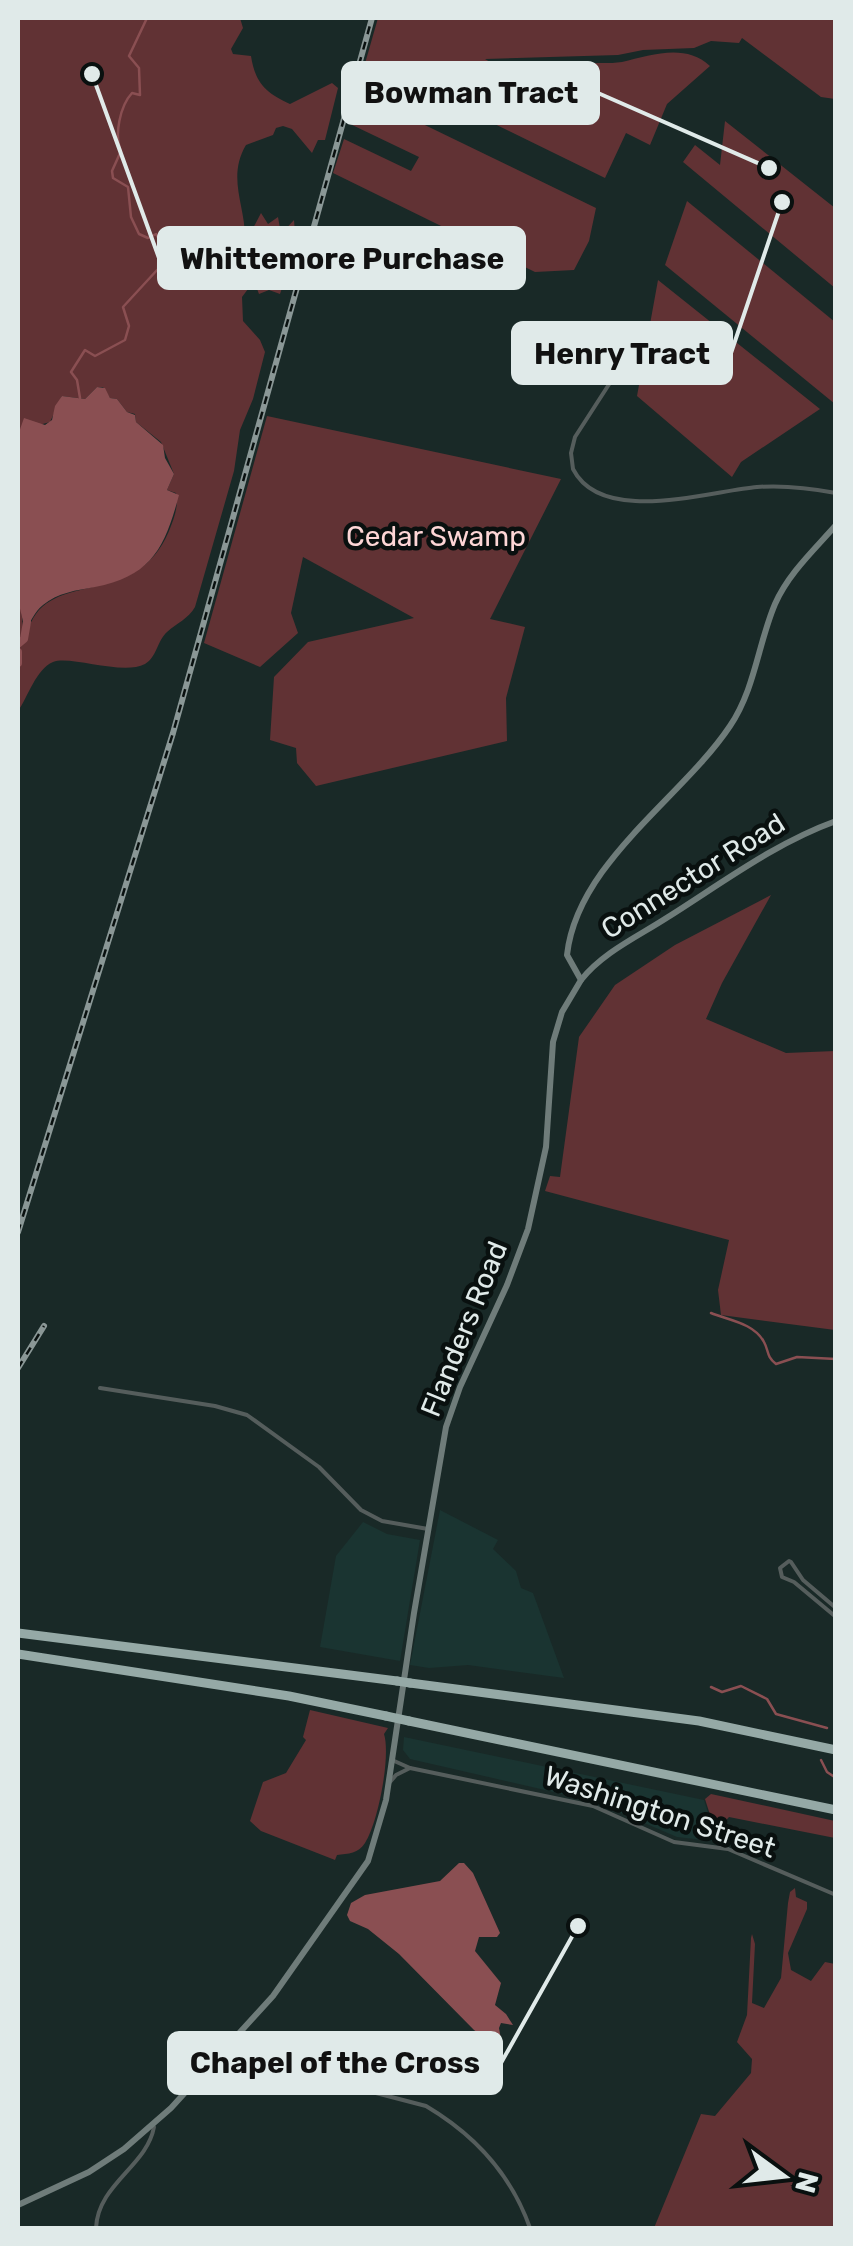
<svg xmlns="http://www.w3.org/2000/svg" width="853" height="2246" font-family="Rubik,sans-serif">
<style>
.built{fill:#1a3431}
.green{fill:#613234}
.water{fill:#8a4f52}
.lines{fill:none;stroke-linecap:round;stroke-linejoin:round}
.stream{stroke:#8a4f52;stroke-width:2.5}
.river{stroke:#8a4f52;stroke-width:8}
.street{stroke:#555d5c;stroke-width:4}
.secondary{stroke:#6f7c7a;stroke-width:6}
.highway{stroke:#95a9a6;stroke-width:9}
.rail-casing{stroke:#8a9796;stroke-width:6}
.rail{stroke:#09100f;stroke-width:2.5;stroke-dasharray:8;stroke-linecap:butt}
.highway-bridge{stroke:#95a9a6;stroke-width:9}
.labels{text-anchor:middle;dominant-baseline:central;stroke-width:9;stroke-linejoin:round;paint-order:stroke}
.park-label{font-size:28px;fill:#fdd6d6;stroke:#09100f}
.street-label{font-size:28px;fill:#e0eae9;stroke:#09100f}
.leader{fill:none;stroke:#e0eae9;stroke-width:4}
.callout-dot{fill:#e0eae9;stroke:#09100f;stroke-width:4}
.callout{fill:#e0eae9;stroke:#e0eae9;stroke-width:4}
.callout-label{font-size:30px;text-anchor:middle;font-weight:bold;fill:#111}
</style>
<rect width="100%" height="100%" fill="#192927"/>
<g class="built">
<path d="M440 1510 498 1540 493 1549 516 1571 521 1588 533 1593 564 1678 468 1665 429 1668 410 1665Z"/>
<path d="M363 1522 387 1534 420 1540 400 1661 320 1647 336 1556Z"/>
<path d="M404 1737 704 1800 712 1826 719 1830 721 1842 677 1837 593 1801 410 1759 403 1750Z"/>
</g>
<g class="green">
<path d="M18 18H240L243 28 231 49 233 54 251 56C255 82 265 93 290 104L332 83 338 88 325 140H318L312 153 292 129 283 126 276 128 273 135 246 145C227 177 245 205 245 237L249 236 261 213 268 224 278 217 281 234 294 220 296 247 280 294 269 290 259 294 254 281 242 297 243 321 260 340 265 352 253 399 240 430 234 471 195 607C188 619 177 623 167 632 157 641 157 657 145 664 122 676 71 655 53 662 36 669 28 697 18 711V576L23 628H29C49 568 136 610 169 531 174 518 179 506 176 493L167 490 174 474 161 442 136 422 135 414 127 412 117 399 110 398 103 387H97L85 399 62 396 50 422 39 425 29 421 23 424 18 437Z"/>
<path d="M378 18H835V99L821 97 742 38 739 43 711 41 694 48 643 50 618 55 485 59C522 83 545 68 583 64 596 62 609 64 622 62 652 55 685 43 710 66L667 104 650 145 626 133 605 178 382 69 367 97 596 208 589 241 574 270 535 272 333 173 344 139 411 171 419 157 348 123Z"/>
<path d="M725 121 835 208V288L683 162 695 145 720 165Z"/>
<path d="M687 201 835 322V404L665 265Z"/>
<path d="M658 280 820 409 741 462 732 477 637 396Z"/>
<path d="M267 416 561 479 490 619 525 627 506 698 507 741 316 786 297 763 296 748 270 740 274 677 308 642 414 618 303 557 291 613 298 633 260 667 204 643Z"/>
<path d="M771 895 722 983 706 1019 786 1053 835 1051V1330L721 1315 718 1290 729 1240 545 1191 550 1176 560 1177 579 1037 615 985 675 945Z"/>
<path d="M310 1710 388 1728 384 1734C391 1756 378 1823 365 1843 359 1853 348 1854 337 1855L335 1860 261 1831 250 1821 263 1782 286 1773 306 1740 303 1737Z"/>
<path d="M711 1794 835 1821V1838L729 1817 719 1828 713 1824 705 1799Z"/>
<path d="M795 1888 796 1897 807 1902V1909L788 1953 791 1970 811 1981 825 1962 835 1964V2228H654L701 2114 715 2116 751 2073 752 2059 737 2042 747 2015 751 1938 752 1934 755 1944 752 2003 764 2008 781 1978 788 1903 790 1892Z"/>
</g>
<g class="water">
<path d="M97 387 105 388 110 398 117 399 127 412 135 415 136 422 163 445 165 458 174 474 167 490 179 495C165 547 152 576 95 587 77 590 57 593 43 605 34 612 31 622 25 630L18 600V435L24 418 45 425 52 420 55 406 62 396 85 399Z"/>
<path d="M459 1863H464L473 1873 500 1933 497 1937H479L475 1951 501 1983 495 2005 506 2014 513 2025 501 2023 499 2028 503 2051 474 2030 399 1954 368 1929 350 1921 347 1915 351 1903 365 1895 440 1881Z"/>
</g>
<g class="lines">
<g class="stream">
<path d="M80 398 77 380 71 372 85 350 95 356 125 340 129 326 123 307 158 269 159 239 156 234 148 238 139 234 131 217 128 187 113 178 112 171 121 151C114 135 120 106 132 93L140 95 139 68 129 56 147 18"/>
<path d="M711 1313C728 1320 754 1323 764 1342 769 1351 766 1356 776 1364L797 1357 836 1359"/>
<path d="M711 1687 722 1692 741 1686 767 1699 776 1714 827 1728"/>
<path d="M821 1760 827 1772 836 1778"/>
</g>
<g class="river">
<path d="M18 644 24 639 27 622"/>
<path d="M18 652V663"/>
</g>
<g class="street">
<path d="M626 358 575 437 571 453 573 469C602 526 709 491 757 487 784 485 810 488 836 493"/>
<path d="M100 1388 215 1406 247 1415 319 1467 361 1510 382 1521 428 1529"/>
<path d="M836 1608 803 1580 791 1562 789 1561 780 1568 782 1577 794 1582 836 1617"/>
<path d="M392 1760 410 1768 593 1806 674 1842 728 1849 836 1895"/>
<path d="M390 1782 396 1775 410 1768"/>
<path d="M242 2032 286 2068 299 2073 426 2106C475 2135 511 2174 530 2228"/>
<path d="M96 2228C98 2184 147 2166 154 2127"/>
</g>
<g class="secondary">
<path d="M581 980C603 952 639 936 668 917 722 883 775 843 836 821"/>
<path d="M18 2205 89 2172 124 2149 171 2108 273 1996 368 1861 386 1800 414 1613 446 1427 460 1387 507 1285 528 1229 546 1147 553 1042 562 1012 581 980 567 955C577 863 682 798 730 726 755 689 758 644 775 604 788 574 814 550 836 525"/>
</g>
<g class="highway">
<path d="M18 1633 397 1681"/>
<path d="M18 1654 289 1696 386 1716"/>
<path d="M410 1683 699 1721 836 1750"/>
<path d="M409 1721 836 1810"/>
</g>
<g class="rail-casing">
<g id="rail">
<path d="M18 1232 173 733 372 18"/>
<path d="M18 1368 44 1326"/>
</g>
</g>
<use href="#rail" class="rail"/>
<g class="highway-bridge">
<path d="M397 1681 410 1683"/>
<path d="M386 1716 409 1721"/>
</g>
</g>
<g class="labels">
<g class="park-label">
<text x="436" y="536">Cedar Swamp</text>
</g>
<g class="street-label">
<text transform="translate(693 876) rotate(-32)">Connector Road</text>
<text transform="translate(464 1329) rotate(-68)">Flanders Road</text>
<text transform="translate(660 1812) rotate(18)">Washington Street</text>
</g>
</g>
<path class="leader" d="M769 168L598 93M92 74L159 258M782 202L731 353M578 1926L501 2063"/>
<g class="callout-dot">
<circle cx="769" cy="168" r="10"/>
<circle cx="92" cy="74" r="10"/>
<circle cx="782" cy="202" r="10"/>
<circle cx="578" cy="1926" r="10"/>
</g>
<g class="callout">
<rect x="343" y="63" width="255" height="60" rx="10"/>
<rect x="159" y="228" width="365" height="60" rx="10"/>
<rect x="513" y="323" width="218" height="60" rx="10"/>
<rect x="169" y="2033" width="332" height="60" rx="10"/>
</g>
<g class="callout-label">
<text x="471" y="103">Bowman Tract</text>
<text x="342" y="269">Whittemore Purchase</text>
<text x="622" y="364">Henry Tract</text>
<text x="335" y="2073">Chapel of the Cross</text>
</g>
<rect width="853" height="2246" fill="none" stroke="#e0eae9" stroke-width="40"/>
<g transform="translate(783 2176) rotate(105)" stroke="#09100f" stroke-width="8" paint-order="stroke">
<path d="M0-8L18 38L0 25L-18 38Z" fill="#e0eae9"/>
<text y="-15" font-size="28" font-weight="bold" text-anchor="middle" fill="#e0eae9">N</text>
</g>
</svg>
